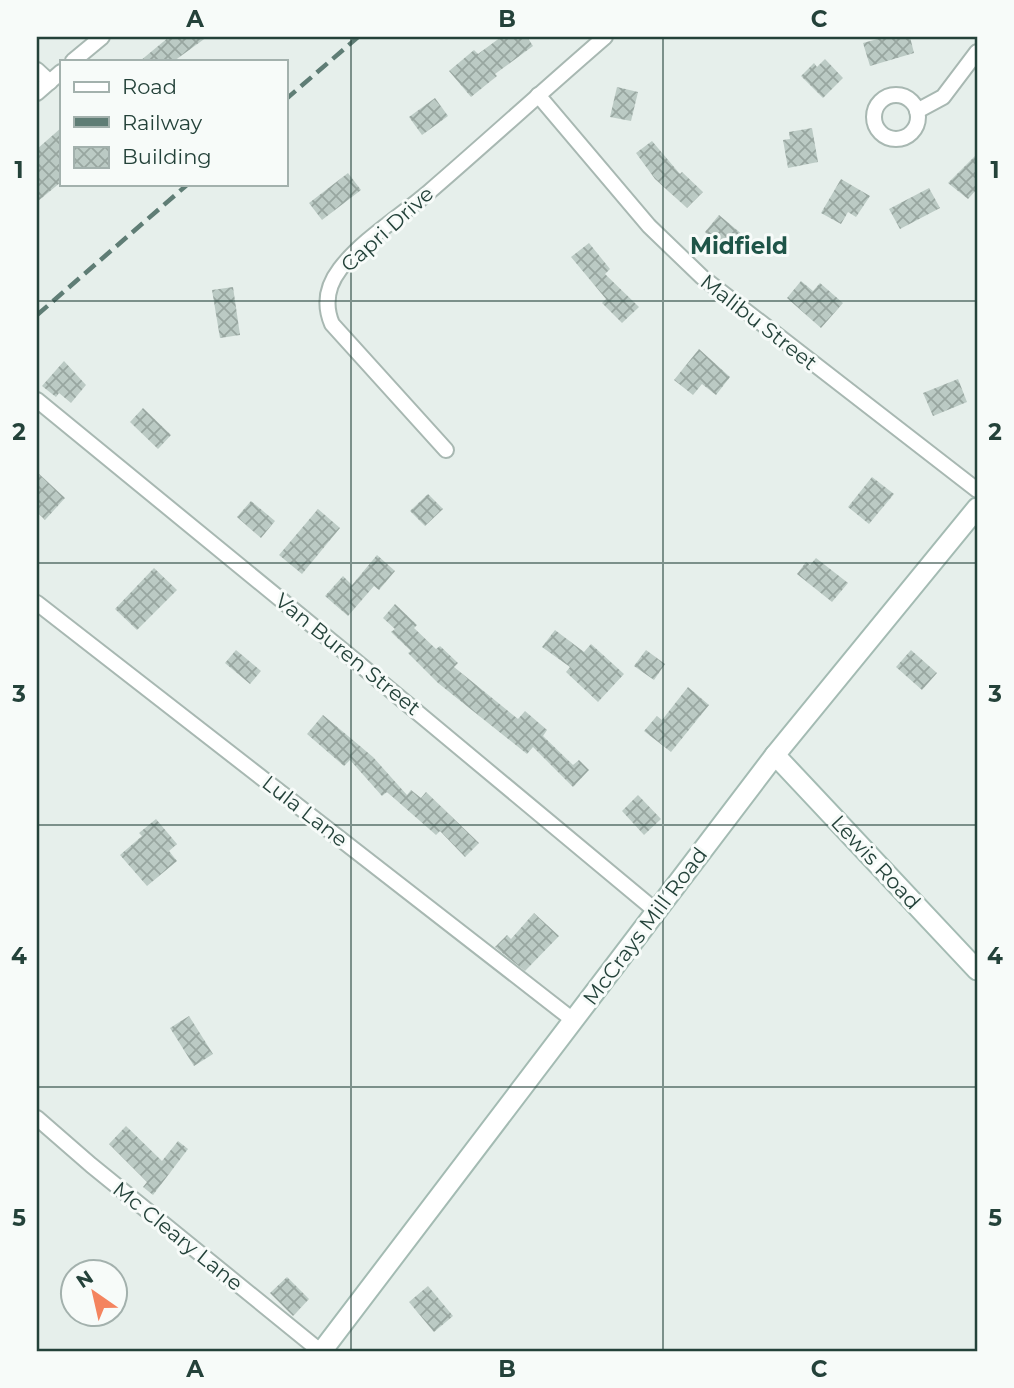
<svg xmlns="http://www.w3.org/2000/svg" width="1014" height="1388" font-family="Montserrat,sans-serif">
<style>
.building{fill:url(#building-cross-hatch)}
.lines{fill:none;stroke-linecap:round;stroke-linejoin:round}
.street-casing{stroke:#a8b8b2;stroke-width:18}
.secondary-casing{stroke:#a4bbb3;stroke-width:23}
.street{stroke:#fff;stroke-width:14}
.secondary{stroke:#fff;stroke-width:19}
.rail{stroke:#5f7d75;stroke-width:4.5;stroke-dasharray:14 7;stroke-linecap:butt}
.grid{fill:none;stroke:#24423a;stroke-width:2;stroke-opacity:0.55}
.labels{text-anchor:middle;dominant-baseline:central;stroke-width:6;stroke-linejoin:round;paint-order:stroke}
.street-label{font-size:21px;fill:#24423a;stroke:#f7fbf9}
.neighbourhood-label{font-size:23px;font-weight:bold;fill:#1f5548;stroke:#f7fbf9}
.neatline{fill:none;stroke:#24423a;stroke-width:2.5}
.grid-label{font-size:23px;text-anchor:middle;font-weight:bold;fill:#24423a}
</style>
<defs>
<pattern id="building-cross-hatch" width="8" height="8" patternUnits="userSpaceOnUse" patternTransform="scale(1.75)"><rect width="8" height="8" fill="#bbcac4"/><path d="M0 0l8 8M0 8l8-8" fill="none" stroke="#98a6a0"/></pattern>
</defs>
<rect width="100%" height="100%" fill="#e6efeb"/>
<g class="building">
<path d="M169 37H207L174 61H140Z"/>
<path d="M501 37H527L533 46 495 74 497 76 471 97 449 71 474 50 478 54Z"/>
<path d="M885 37H910L914 53 870 66 863 43Z"/>
<path d="M825 59 843 78 823 98 801 76 814 63 817 67Z"/>
<path d="M617 87 638 92 631 121 610 117Z"/>
<path d="M435 98 448 116 422 135 409 117Z"/>
<path d="M61 128V182L37 202V149Z"/>
<path d="M812 128 818 162 788 168 783 140 790 139 789 132Z"/>
<path d="M652 141 680 174 682 172 703 192 687 208 655 179 636 153Z"/>
<path d="M977 154V189L968 199 948 183Z"/>
<path d="M348 173 361 190 322 220 309 203Z"/>
<path d="M841 179 870 196 856 217 848 212 841 224 821 213Z"/>
<path d="M929 188 940 208 900 229 889 209Z"/>
<path d="M719 215 744 236 729 253 705 232Z"/>
<path d="M589 243 610 269 605 274 639 307 622 323 602 303 606 299 571 257Z"/>
<path d="M801 281 813 291 820 283 843 303 821 328 787 298Z"/>
<path d="M233 287 240 335 220 338 212 290Z"/>
<path d="M699 349 730 377 716 395 702 384 693 395 674 380Z"/>
<path d="M64 361 86 385 71 403 59 393 56 397 42 386Z"/>
<path d="M958 379 967 402 933 416 923 393Z"/>
<path d="M143 408 171 435 158 449 130 422Z"/>
<path d="M37 472 65 498 45 520 37 512Z"/>
<path d="M872 477 894 494 869 524 848 507Z"/>
<path d="M428 494 443 509 425 526 410 511Z"/>
<path d="M251 501 275 521 261 538 237 517Z"/>
<path d="M318 509 340 528 302 574 279 555Z"/>
<path d="M377 555 395 571 379 590 374 586 348 616 325 596 343 576 352 585Z"/>
<path d="M816 558 848 583 832 602 797 574 806 562 810 565Z"/>
<path d="M154 568 177 590 137 630 115 609Z"/>
<path d="M395 604 417 625 414 628 436 649 440 646 458 663 454 667 518 719 525 711 547 730 543 736 573 765 579 760 589 770 573 787 533 747 527 754 438 683 408 653 411 651 391 632 395 629 383 618Z"/>
<path d="M555 630 584 652 591 644 624 674 598 702 566 672 570 667 542 647Z"/>
<path d="M236 650 261 671 250 684 225 663Z"/>
<path d="M646 650 665 664 654 680 634 666Z"/>
<path d="M911 650 937 673 922 690 896 667Z"/>
<path d="M688 687 709 705 671 752 644 731 657 716 662 720Z"/>
<path d="M323 715 373 757 407 795 411 790 421 798 426 792 479 843 465 857 440 831 436 835 387 792 382 796 350 760 344 766 307 734Z"/>
<path d="M638 795 661 819 644 835 622 811Z"/>
<path d="M156 819 177 844 169 851 177 861 147 886 120 855 142 836 139 833Z"/>
<path d="M534 913 559 936 525 971 495 947 507 935 511 939Z"/>
<path d="M189 1016 213 1054 194 1066 170 1028Z"/>
<path d="M126 1126 162 1161 178 1141 188 1149 153 1195 143 1187 147 1182 109 1144Z"/>
<path d="M287 1277 309 1299 293 1316 270 1293Z"/>
<path d="M428 1286 453 1316 434 1332 409 1302Z"/>
</g>
<g class="lines">
<g class="street-casing">
<g id="street">
<path d="M73 61 102 37"/>
<path d="M37 70 50 82"/>
<path d="M37 93 61 72"/>
<path d="M538 95 649 226 702 277 977 490"/>
<circle cx="896" cy="117" r="22"/>
<path d="M917 111 943 97 977 52"/>
<path d="M37 400 352 658 656 911"/>
<path d="M446 450 332 324C324 305 327 286 340 269 362 240 401 216 429 192 488 141 546 88 605 37"/>
<path d="M37 603 573 1020"/>
<path d="M37 1118 91 1165 320 1351"/>
</g>
</g>
<g class="secondary-casing">
<g id="secondary">
<path d="M775 755 977 970"/>
<path d="M322 1351 775 755 977 508"/>
</g>
</g>
<use href="#street" class="street"/>
<use href="#secondary" class="secondary"/>
<g class="rail">
<path d="M285 100 358 37"/>
<path d="M37 315 188 184"/>
</g>
</g>
<path class="grid" d="M351 37V1351M663 37V1351M37 301H977M37 563H977M37 825H977M37 1087H977"/>
<g class="labels">
<g class="street-label">
<text transform="translate(387 229) rotate(-42)">Capri Drive</text>
<text transform="translate(759 322) rotate(38)">Malibu Street</text>
<text transform="translate(348 654) rotate(39)">Van Buren Street</text>
<text transform="translate(305 811) rotate(38)">Lula Lane</text>
<text transform="translate(876 862) rotate(47)">Lewis Road</text>
<text transform="translate(645 926) rotate(-53)">McCrays Mill Road</text>
<text transform="translate(178 1236) rotate(39)">Mc Cleary Lane</text>
</g>
<g class="neighbourhood-label">
<text x="739" y="246">Midfield</text>
</g>
</g>
<rect width="1014" height="1388" fill="none" stroke="#f7fbf9" stroke-width="77"/>
<rect x="60" y="60" width="228" height="126" fill="#f7fbf9" stroke="#a3b1ad" stroke-width="2"/>
<rect x="74" y="82" width="35" height="10" fill="#ffffff" stroke="#a3b1ad" stroke-width="2"/>
<text x="122" y="94" font-size="21" fill="#24423a">Road</text>
<rect x="74" y="117" width="35" height="10" fill="#5f7d75" stroke="#a3b1ad" stroke-width="2"/>
<text x="122" y="130" font-size="21" fill="#24423a">Railway</text>
<rect x="74" y="147" width="35" height="21" fill="url(#building-cross-hatch)" stroke="#a3b1ad" stroke-width="2"/>
<text x="122" y="164" font-size="21" fill="#24423a">Building</text>
<g transform="translate(94 1293) rotate(326)"><circle r="33" fill="#f7fbf9" stroke="#a3b1ad" stroke-width="2"/>
<path d="M0-5L12 26L0 18L-12 26Z" fill="#f4845f"/>
<text y="-10" font-size="19" font-weight="bold" text-anchor="middle" fill="#24423a">N</text>
</g>
<rect x="38" y="38" width="938" height="1312" class="neatline"/>
<g class="grid-label">
<text x="195" y="27">A</text>
<text x="507" y="27">B</text>
<text x="819" y="27">C</text>
<text x="19" y="178">1</text>
<text x="995" y="178">1</text>
<text x="19" y="440">2</text>
<text x="995" y="440">2</text>
<text x="19" y="702">3</text>
<text x="995" y="702">3</text>
<text x="19" y="964">4</text>
<text x="995" y="964">4</text>
<text x="19" y="1226">5</text>
<text x="995" y="1226">5</text>
<text x="195" y="1377">A</text>
<text x="507" y="1377">B</text>
<text x="819" y="1377">C</text>
</g>
</svg>
